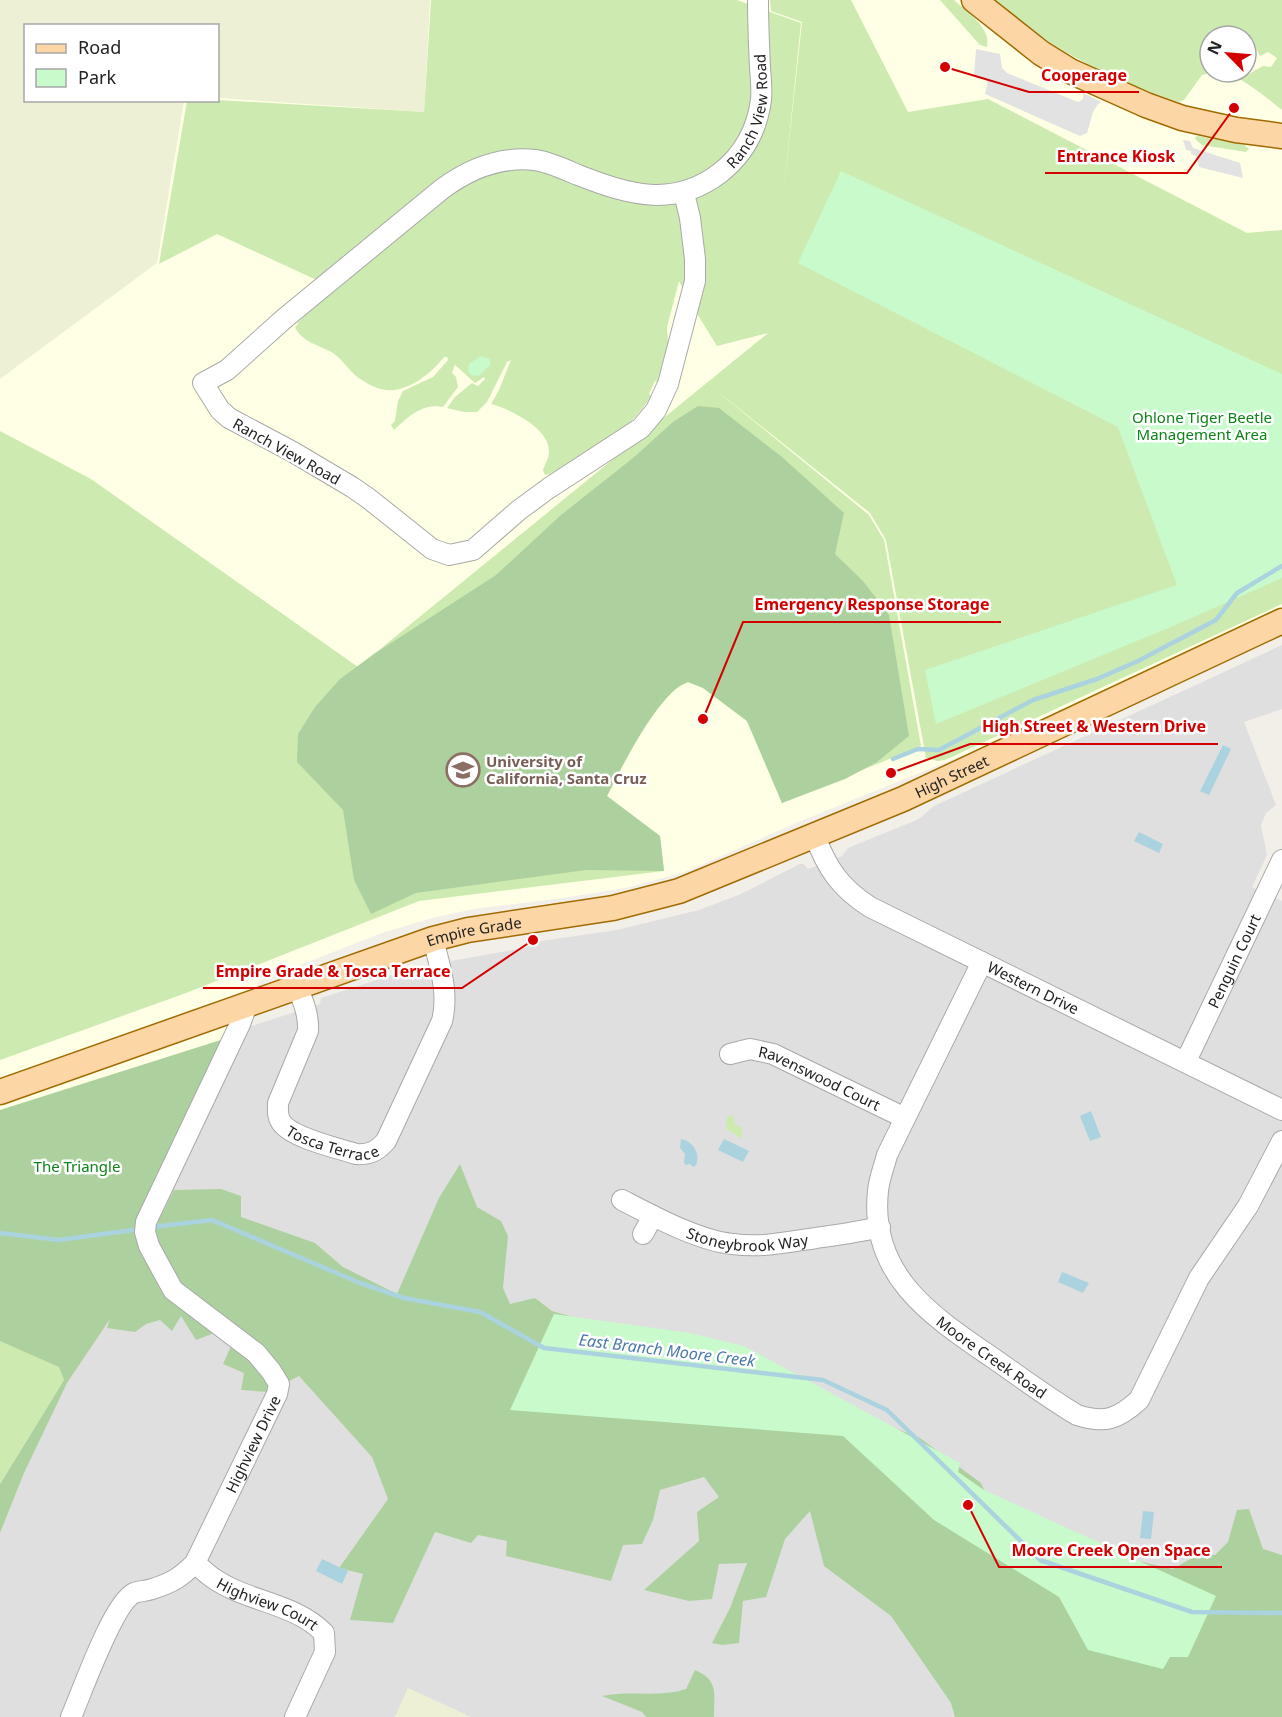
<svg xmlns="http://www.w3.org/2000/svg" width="1282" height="1717" font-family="'Noto Sans',sans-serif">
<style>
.residential{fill:#e0dfdf}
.education{fill:#ffffe5;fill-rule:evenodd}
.farmland{fill:#eef0d5}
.grass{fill:#cdebb0}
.forest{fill:#add19e}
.park{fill:#c8facc}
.parking{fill:#e2e2e2}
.water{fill:#aad3df}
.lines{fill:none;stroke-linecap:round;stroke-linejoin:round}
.stream{stroke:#aad3df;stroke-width:4.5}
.minor-casing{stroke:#a9a9a9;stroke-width:22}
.major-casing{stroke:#a06b00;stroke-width:27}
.minor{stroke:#fff;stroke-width:20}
.major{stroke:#fcd6a4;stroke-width:24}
.labels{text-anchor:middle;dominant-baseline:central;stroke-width:5;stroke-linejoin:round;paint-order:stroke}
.street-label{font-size:15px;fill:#222;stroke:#fff}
.park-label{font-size:15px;fill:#0c8416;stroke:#fff}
.education-label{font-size:15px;font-weight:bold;fill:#785e54;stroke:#fff;text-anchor:start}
.water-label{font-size:16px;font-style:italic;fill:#4a7aab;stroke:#fff}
.leader{fill:none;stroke:#d40000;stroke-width:2}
.callout-dot{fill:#d40000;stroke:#fff;stroke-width:2}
.callout-label{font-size:16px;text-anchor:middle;font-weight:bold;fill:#d40000;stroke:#fff;stroke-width:5;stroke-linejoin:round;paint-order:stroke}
</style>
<rect width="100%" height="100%" fill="#f2efe9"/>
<path class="residential" d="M1282 645V709L1244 722 1276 805 1266 813 1261 825 1267 855 1252 887 1282 901V1717H0V1517L137 1219 242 1029 320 1004 321 998 417 967 524 948 541 941 617 930 699 910 741 894 800 864H804L808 869 842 856 848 848 919 819 934 806Z"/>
<path class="education" d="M0 0H1282V616L1055 718 796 823 685 872 625 888 557 899 479 908 432 918 382 933 259 981 137 1219 0 1516ZM26 26H218V100H26ZM1210 36H1246V72H1210Z"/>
<g class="farmland">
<path d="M0 0H430L424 112 218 98V26H26V100L184 101 157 263 0 379Z"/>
<path d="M408 1688 471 1717H395Z"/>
</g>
<g class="grass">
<path d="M431 0H737L801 23 783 198 802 22 771 11 770 0H851L908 112 988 99 1247 233 1282 230V604L945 760 938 761 926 758 886 540 870 513 712 387 869 515 884 540 921 746 782 803 747 721 703 688 688 682C659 691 622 768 607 796L660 836 664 871 419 901 186 993 0 1060V431L91 479 358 667 768 333 717 346 688 299 679 281 667 327 668 343 657 382 655 381 649 394 651 396C629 434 587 452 550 474L545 475 543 470C545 464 549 458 549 452 550 428 510 409 491 404L499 390 511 360 507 362 487 402 477 412H464L447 408 455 397 472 383 478 386 485 379 484 377 475 383 455 365 452 373 456 377 458 387 443 407C422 403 408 417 394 430L391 425 395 421 398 401 403 391 433 377 448 360 447 357H444C433 372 407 393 386 390 376 389 364 382 356 376 348 369 342 359 333 353 320 345 301 342 295 327L298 324 297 323 334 288 217 234 159 264 187 101 218 100 424 112Z"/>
<path d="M940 0H954C966 11 992 28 987 47L980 45Z"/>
<path d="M995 0H1282V110L1262 94 1240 79 1263 66 1271 67 1277 58 1268 52 1260 56 1255 46 1246 45V36H1210V72H1214L1202 75 1184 100 1179 102C1112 80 1047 48 995 0Z"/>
<path d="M1198 136 1244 145 1249 149 1246 152 1202 145 1196 140 1195 137Z"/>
<path d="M733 1114 735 1124 742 1128V1139L726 1129V1118Z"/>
<path d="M0 1339 58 1362 64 1380 0 1484Z"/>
</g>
<g class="forest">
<path d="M698 406 719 408 782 457 844 513 835 554 863 581 889 615 909 736 877 762 845 779 782 803 747 721 703 688 688 682C659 691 621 768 607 796L660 836 664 871 586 870 416 893 371 914 354 880 343 810 297 762 298 734 315 707 340 679 374 654 496 575 561 515 633 458 673 422Z"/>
<path d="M227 1038 137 1220 156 1226 174 1190 221 1189 241 1196V1217L315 1243 343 1267 397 1294 439 1198 460 1164 477 1207 501 1221 508 1236 503 1288 510 1304 535 1298 552 1311 580 1319 650 1334 669 1330 687 1335 811 1395 920 1438 981 1483 993 1510 1102 1553 1173 1569 1197 1555H1215L1228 1542 1237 1510 1249 1509 1263 1549 1282 1555V1717H955L951 1703 891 1616 824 1566 810 1511 785 1539 766 1597 743 1601 739 1643 722 1645 712 1643 730 1608 747 1563 719 1564 712 1599 689 1601 644 1590 699 1541 697 1512 719 1497 704 1477 660 1490 653 1520 642 1544 623 1545 611 1581 506 1556 507 1541 478 1535 471 1543 435 1532 393 1623 350 1620 363 1574 339 1568 388 1499 372 1457 299 1376 268 1392 241 1390 244 1373 223 1364 232 1344 222 1330 196 1340 181 1316 172 1331 160 1320 146 1324 135 1332 107 1328 110 1319 67 1383 24 1473 0 1533V1484L64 1380 59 1367 0 1341V1110Z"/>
<path d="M695 1670C719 1680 714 1694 714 1717H646L642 1712 602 1696C630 1690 659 1698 686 1689Z"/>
</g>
<g class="park">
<path d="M841 171 1282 374V578L1173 626 936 724 925 670 1177 585 1118 427 798 263Z"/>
<path d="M481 356 490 359V365L479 376 471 375 468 372 469 364Z"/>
<path d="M554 1314 690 1333 744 1346 960 1463 958 1472 984 1490 1216 1596 1188 1657H1170L1163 1669 1088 1650 1059 1597 934 1520 843 1436 510 1410Z"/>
</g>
<g class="parking">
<path d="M976 49 1000 54 1002 68 1007 73 1078 102 1083 99V93L1102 102 1098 104 1093 112 1087 133 1080 136 985 94 988 81 974 77Z"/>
<path d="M1183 140 1190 141 1193 148 1240 163 1243 178 1199 167 1197 157 1191 154V151L1186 150Z"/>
</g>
<g class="water">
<path d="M1223 745 1231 749 1209 795 1200 791Z"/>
<path d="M1139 832 1163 844 1159 853 1134 841Z"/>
<path d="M1091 1111 1101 1137 1090 1141 1080 1116Z"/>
<path d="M681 1139C693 1141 701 1154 696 1165L693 1167 690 1164 686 1165 684 1163 685 1154 680 1148Z"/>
<path d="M724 1139 749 1151 743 1162 718 1150Z"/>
<path d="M1062 1272 1089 1283 1083 1293 1058 1282Z"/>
<path d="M1143 1511 1154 1512 1151 1539 1140 1538Z"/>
<path d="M322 1559 348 1571 342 1584 316 1571Z"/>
</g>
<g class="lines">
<g class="stream">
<path d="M893 759 918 749 939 750 1033 700 1097 679 1138 661 1216 620 1237 593 1282 566"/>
<path d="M152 1227 212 1220 360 1283 404 1298 480 1312 544 1348 823 1380 887 1410 1040 1560 1192 1612 1282 1613"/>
<path d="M0 1233 59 1240 140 1229"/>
</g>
<g class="minor-casing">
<g id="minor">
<path id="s1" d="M684 193 690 218 695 259V281L668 384 656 410 641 428 549 488 519 510 473 550 449 555 432 549 368 498 352 487 293 452 229 418 220 410 203 383 227 370 285 318 442 189C469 169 499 156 535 160 549 162 564 169 578 175 627 194 673 209 720 173 743 155 757 130 761 100 762 90 761 79 760 68 759 46 758 23 758 0"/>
<path id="s2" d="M814 834C827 868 839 887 870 907L1282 1110"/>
<path id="s3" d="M982 962 887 1155C884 1167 879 1179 878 1191 869 1274 930 1315 990 1356 1019 1376 1047 1397 1077 1415 1105 1424 1118 1419 1139 1400L1199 1278 1248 1206 1282 1141"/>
<path id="s4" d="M297 986C303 1001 309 1015 308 1031L278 1103C278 1110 277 1116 281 1122 291 1138 338 1148 356 1154 370 1155 377 1151 386 1141L442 1021C449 993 440 967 433 939"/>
<path id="s5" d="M730 1054 750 1049 773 1054 905 1118"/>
<path id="s6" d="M1186 1061 1282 860"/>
<path id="s7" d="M622 1200C653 1216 699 1241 733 1244 761 1248 788 1242 816 1238 837 1235 859 1232 880 1227"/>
<path d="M643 1234 653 1216"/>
<path id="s8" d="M195 1563C201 1568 207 1574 213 1578 247 1602 295 1603 324 1633L325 1652 295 1717"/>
<path id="s9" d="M71 1717C82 1692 113 1603 134 1593 139 1591 147 1591 152 1589 172 1583 181 1577 195 1563L277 1394 279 1384 271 1371 256 1353 173 1290 149 1246 145 1232 146 1222 240 1024 247 1005"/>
</g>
</g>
<g class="major-casing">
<g id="major">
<path d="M974 0 1041 53 1070 71 1146 105 1182 118 1236 130 1282 136"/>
<path id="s10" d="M0 1092 433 939 468 930 613 908 679 891 903 799 1282 621"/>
</g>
</g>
<use href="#minor" class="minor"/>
<use href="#major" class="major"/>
</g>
<defs>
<g id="university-ring" transform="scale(1.725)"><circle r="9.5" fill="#fff" stroke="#8d6e63" stroke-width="1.5"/><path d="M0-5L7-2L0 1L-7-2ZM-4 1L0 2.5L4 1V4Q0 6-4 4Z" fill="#8d6e63"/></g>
</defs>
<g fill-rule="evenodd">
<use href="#university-ring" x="463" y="770"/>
</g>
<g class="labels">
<g class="street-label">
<text stroke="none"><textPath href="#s1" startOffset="1460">Ranch View Road</textPath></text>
<text transform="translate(287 451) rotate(29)">Ranch View Road</text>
<text stroke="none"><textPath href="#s10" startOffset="1006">High Street</textPath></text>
<text stroke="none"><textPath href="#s10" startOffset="501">Empire Grade</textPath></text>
<text stroke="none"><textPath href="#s6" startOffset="111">Penguin Court</textPath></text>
<text stroke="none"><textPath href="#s2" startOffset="276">Western Drive</textPath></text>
<text stroke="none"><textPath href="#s5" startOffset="96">Ravenswood Court</textPath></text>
<text stroke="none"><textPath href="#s4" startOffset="202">Tosca Terrace</textPath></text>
<text stroke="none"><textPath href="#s7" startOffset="134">Stoneybrook Way</textPath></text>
<text stroke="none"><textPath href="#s3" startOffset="466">Moore Creek Road</textPath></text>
<text stroke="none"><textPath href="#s9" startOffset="342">Highview Drive</textPath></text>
<text stroke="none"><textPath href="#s8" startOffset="84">Highview Court</textPath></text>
</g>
<g class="park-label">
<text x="1202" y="417">Ohlone Tiger Beetle<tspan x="1202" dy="17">Management Area</tspan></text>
<text x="77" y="1166">The Triangle</text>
</g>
<g class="education-label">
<text x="486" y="761">University of<tspan x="486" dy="17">California, Santa Cruz</tspan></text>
</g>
<g class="water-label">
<text transform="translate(667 1350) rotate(7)">East Branch Moore Creek</text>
</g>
</g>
<path class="leader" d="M945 67L1029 92H1139M1234 108L1187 173H1045M703 719L743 622H1001M891 773L970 744H1218M533 940L462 988H203M968 1505L999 1567H1222"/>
<g class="callout-dot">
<circle cx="945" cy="67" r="6"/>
<circle cx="1234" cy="108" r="6"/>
<circle cx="703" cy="719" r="6"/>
<circle cx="891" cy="773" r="6"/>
<circle cx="533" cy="940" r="6"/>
<circle cx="968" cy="1505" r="6"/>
</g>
<g class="callout-label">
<text x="1084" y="81">Cooperage</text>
<text x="1116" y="162">Entrance Kiosk</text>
<text x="872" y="610">Emergency Response Storage</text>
<text x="1094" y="732">High Street &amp; Western Drive</text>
<text x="333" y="977">Empire Grade &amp; Tosca Terrace</text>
<text x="1111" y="1556">Moore Creek Open Space</text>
</g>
<rect x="24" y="24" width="195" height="78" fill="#ffffff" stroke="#a7a7a7" stroke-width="1.5"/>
<rect x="36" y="44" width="30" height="9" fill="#fcd6a4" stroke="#a7a7a7" stroke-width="1.5"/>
<text x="78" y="54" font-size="18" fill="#222222">Road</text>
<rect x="36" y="69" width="30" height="18" fill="#c8facc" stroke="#a7a7a7" stroke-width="1.5"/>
<text x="78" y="84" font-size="18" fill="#222222">Park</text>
<g transform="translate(1228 54) rotate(295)"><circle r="28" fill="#ffffff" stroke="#a7a7a7" stroke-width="1.5"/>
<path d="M0-4.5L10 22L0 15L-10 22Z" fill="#d40000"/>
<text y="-9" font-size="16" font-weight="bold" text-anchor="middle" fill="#222222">N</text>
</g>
</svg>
